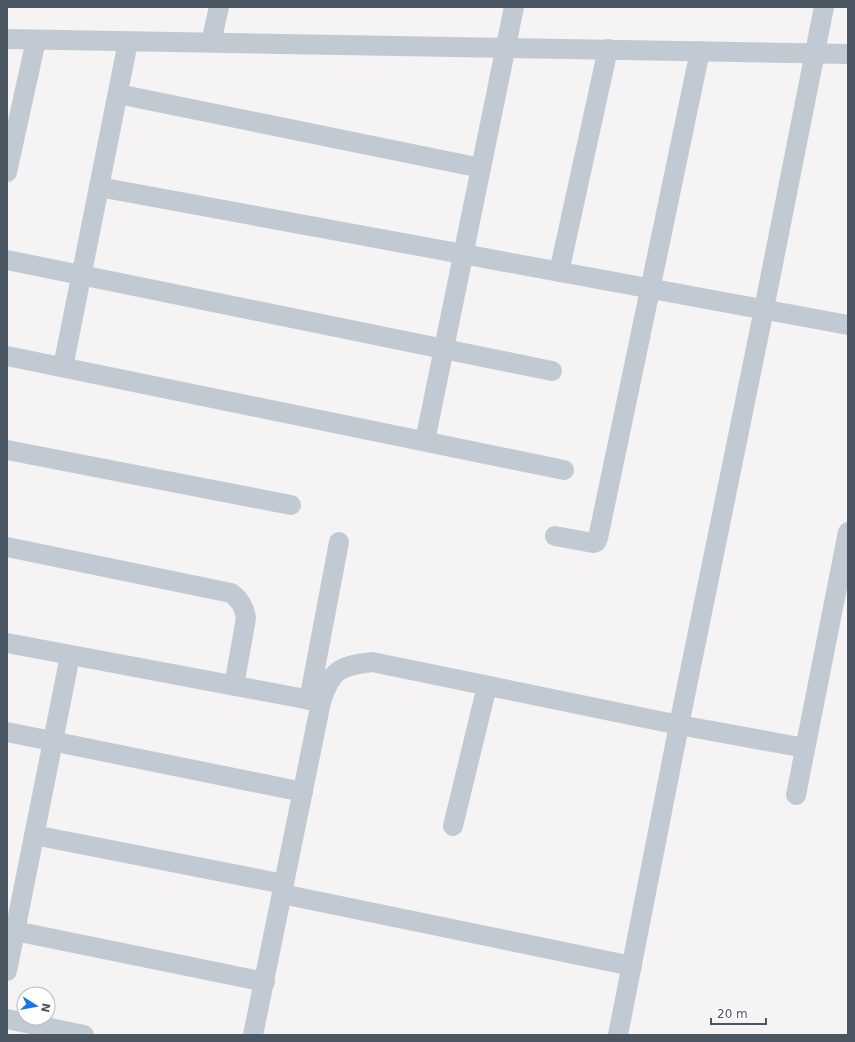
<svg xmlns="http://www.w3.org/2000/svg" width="855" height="1042" font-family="'DejaVu Sans',sans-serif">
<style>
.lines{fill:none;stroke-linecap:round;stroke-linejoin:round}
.street{stroke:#c1cad2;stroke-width:20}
</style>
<rect width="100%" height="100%" fill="#f5f3f3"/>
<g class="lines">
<g class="street">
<path d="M7 39 848 54"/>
<path d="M211 42 219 7"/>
<path d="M118 94 481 168"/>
<path d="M7 172 36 40"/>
<path d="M99 187 848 325"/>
<path d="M7 260 552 371"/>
<path d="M559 272 608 49"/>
<path d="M7 356 564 470"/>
<path d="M63 367 128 42"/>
<path d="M425 441 514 7"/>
<path d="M7 450 291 505"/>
<path d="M555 536 593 543 596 542 598 538 700 51"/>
<path d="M7 547 231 593C240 600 244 606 246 618L234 686"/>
<path d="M7 643 321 702"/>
<path d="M309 700 339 542"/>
<path d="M7 732 303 792"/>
<path d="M796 795 848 532"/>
<path d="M453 826 487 686"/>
<path d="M34 835 284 884"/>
<path d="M282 894 632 966"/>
<path d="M15 931 265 982"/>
<path d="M7 971 70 656"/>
<path d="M7 1019 84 1035"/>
<path d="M253 1035 321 702C331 670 339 666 372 662L679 725 805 748"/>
<path d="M618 1035 679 725 764 309 824 7"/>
</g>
</g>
<rect width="855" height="1042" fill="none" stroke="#4a5661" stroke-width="16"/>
<g transform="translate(36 1006) rotate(101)"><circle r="19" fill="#ffffff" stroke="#b7bbc0"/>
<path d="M0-3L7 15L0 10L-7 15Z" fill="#1a73e8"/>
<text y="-6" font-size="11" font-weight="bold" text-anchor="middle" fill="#4a5661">N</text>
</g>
<path d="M711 1018v6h55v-6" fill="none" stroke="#4a5661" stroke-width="2"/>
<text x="717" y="1018" font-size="12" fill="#4a5661" stroke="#ffffff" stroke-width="3" paint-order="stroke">20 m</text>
</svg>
